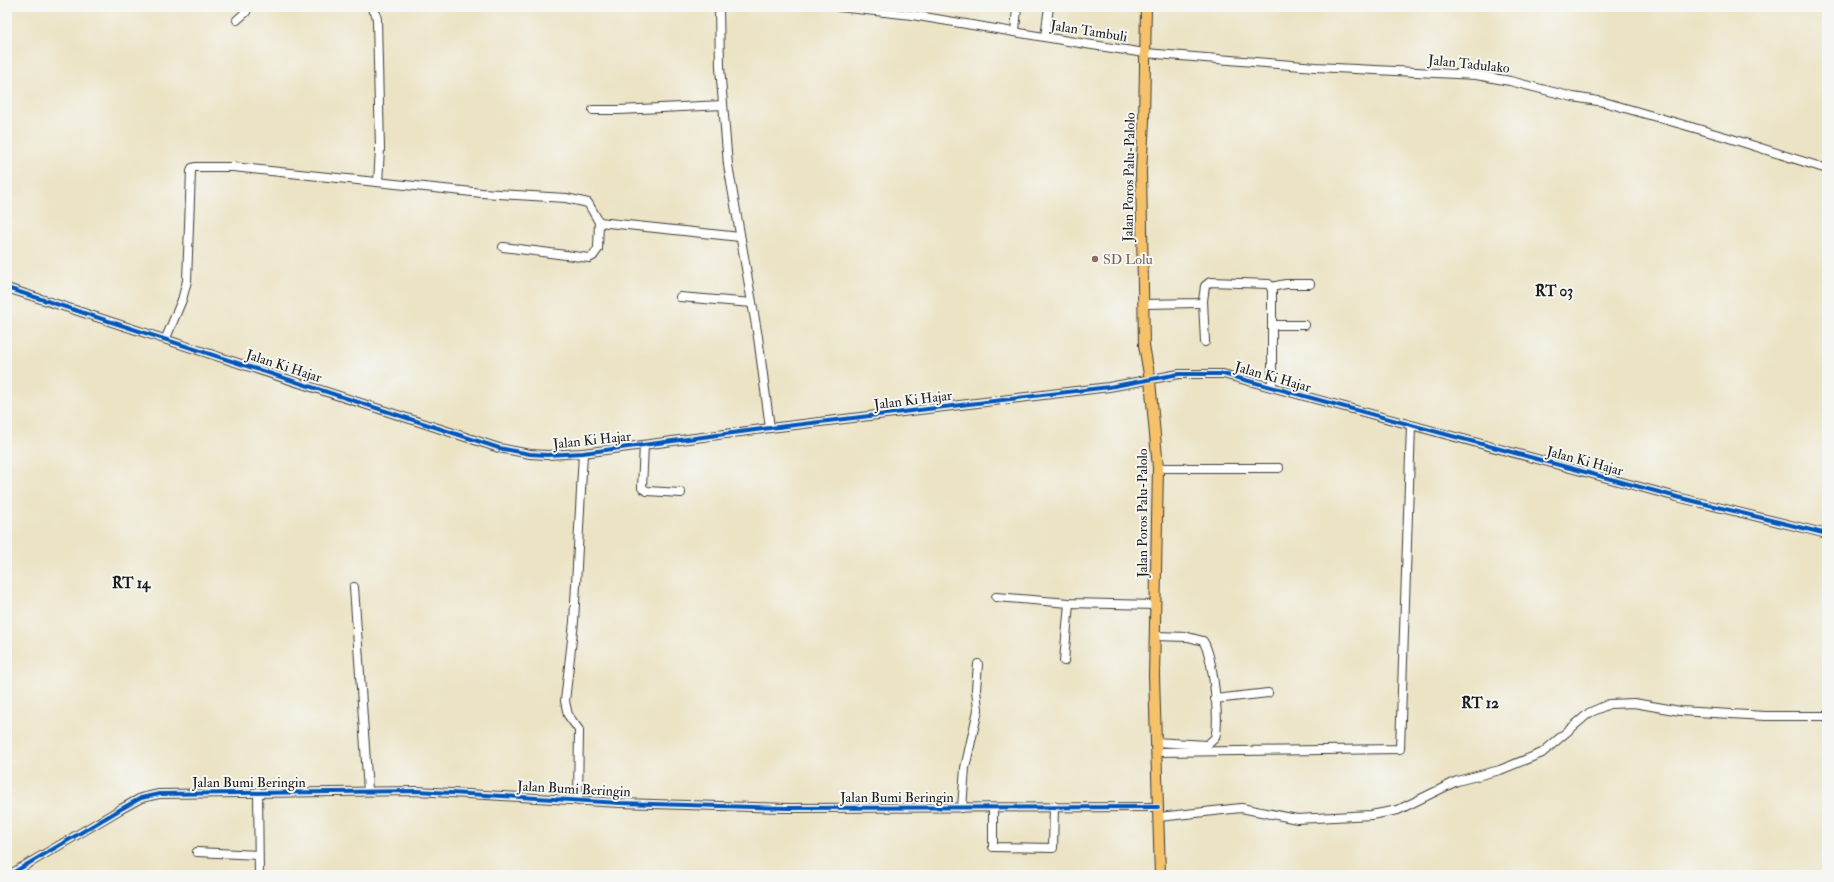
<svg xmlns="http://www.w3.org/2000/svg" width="1834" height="882" font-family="'IM FELL Double Pica',serif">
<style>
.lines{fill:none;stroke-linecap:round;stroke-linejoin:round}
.minor-casing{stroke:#3b3a35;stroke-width:10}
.major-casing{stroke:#3b3a35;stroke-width:12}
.minor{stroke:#fff;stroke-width:8}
.major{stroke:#f5c16b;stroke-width:10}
.cycleway-casing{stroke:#f6f6f2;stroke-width:6}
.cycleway{stroke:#0057b8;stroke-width:4}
.education-dot{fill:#8d6e63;stroke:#f6f6f2;stroke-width:1.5}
.labels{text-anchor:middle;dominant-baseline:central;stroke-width:4;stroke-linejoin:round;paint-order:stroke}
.street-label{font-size:14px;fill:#1c1c1c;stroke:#f6f6f2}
.education-label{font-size:14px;fill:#785e54;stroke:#f6f6f2;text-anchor:start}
.neighbourhood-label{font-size:15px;font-weight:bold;fill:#1c1c1c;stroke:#f6f6f2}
</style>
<rect width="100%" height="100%" fill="#f6f6f2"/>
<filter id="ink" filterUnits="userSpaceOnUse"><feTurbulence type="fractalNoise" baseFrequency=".025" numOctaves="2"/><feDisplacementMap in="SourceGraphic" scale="8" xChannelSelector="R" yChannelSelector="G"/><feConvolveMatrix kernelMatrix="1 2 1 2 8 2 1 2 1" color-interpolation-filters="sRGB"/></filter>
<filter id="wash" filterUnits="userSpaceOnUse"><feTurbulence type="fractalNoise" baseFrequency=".012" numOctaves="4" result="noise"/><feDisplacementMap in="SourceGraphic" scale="16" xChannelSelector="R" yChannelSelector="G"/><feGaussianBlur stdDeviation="0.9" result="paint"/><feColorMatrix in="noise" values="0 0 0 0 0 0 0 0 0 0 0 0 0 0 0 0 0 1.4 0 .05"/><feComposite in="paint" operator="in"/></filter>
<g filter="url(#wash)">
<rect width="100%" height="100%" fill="#ebe3c4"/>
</g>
<g filter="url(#ink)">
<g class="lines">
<g class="minor-casing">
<g id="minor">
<path d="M371 7 376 14 377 20 380 149 378 182"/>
<path d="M719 7 720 67 728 165 758 337 770 428"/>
<path d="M839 7 912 15 1086 44 1145 53 1315 67 1476 75 1510 81 1573 97 1604 102 1726 137 1827 169"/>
<path d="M237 20 246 12 248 7"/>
<path d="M1015 32 1017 7"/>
<path d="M1045 37 1049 7"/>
<path d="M593 110H619L723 105"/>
<path d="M503 247 589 258 593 256 598 249 599 222"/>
<path d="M1271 287 1286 284H1310"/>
<path d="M7 288 447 431 499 448 530 454 547 455 583 453 770 428 1109 387 1179 374H1223L1677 497 1827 534"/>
<path d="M680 297 752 303"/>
<path d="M1203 301 1205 342"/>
<path d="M1143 304 1199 303 1203 301 1205 286 1210 282 1269 284 1272 290V387"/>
<path d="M1273 325H1305"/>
<path d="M166 338 182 300 187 281 191 171 192 168 195 167H233L482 193 566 198 588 203 599 222 740 237"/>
<path d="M644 445 642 488 647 491 681 493"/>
<path d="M1158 468H1279"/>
<path d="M354 587 368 791"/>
<path d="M996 597 1069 603 1156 605"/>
<path d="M1064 661 1069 603"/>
<path d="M1215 699 1268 693"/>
<path d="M1155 742 1207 745 1215 738C1220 720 1213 656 1203 641L1188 637 1155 636"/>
<path d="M1156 752 1400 749 1411 426"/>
<path d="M258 792 259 875"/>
<path d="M578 801 579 730 568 715 565 701 574 622 583 453"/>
<path d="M962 808 965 768 978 710 976 689 978 664"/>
<path d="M993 808V847L1053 848 1054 806"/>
<path d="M1159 817 1241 808 1297 819 1371 815 1398 810 1457 781 1500 770 1542 753 1589 713 1609 704 1634 703 1680 711 1765 716H1827"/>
<path d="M197 852 258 855"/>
<path d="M9 875 121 809 141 798 159 794 417 791 620 803 786 808 1158 807"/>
</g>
</g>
<g class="major-casing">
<path id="major" d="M1146 7 1144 122 1141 171 1144 345 1150 380 1158 468 1154 676 1160 875"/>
</g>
<use href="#minor" class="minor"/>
<use href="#major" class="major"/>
<g class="cycleway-casing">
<g id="cycleway">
<path d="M7 288 447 431 499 448 530 454 547 455 583 453 770 428 1109 387 1179 374H1223L1677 497 1827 534"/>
<path d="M9 875 121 809 141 798 159 794 417 791 620 803 786 808 1158 807"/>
</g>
</g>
<use href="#cycleway" class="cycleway"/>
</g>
</g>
<circle class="education-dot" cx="1095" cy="259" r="4"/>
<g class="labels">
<g class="street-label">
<text transform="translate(1089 31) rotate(9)">Jalan Tambuli</text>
<text transform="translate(1469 64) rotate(6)">Jalan Tadulako</text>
<text transform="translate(1129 177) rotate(-89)">Jalan Poros Palu-Palolo</text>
<text transform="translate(284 366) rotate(18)">Jalan Ki Hajar</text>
<text transform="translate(1273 377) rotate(16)">Jalan Ki Hajar</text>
<text transform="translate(913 400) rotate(-7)">Jalan Ki Hajar</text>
<text transform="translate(592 440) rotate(-6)">Jalan Ki Hajar</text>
<text transform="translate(1585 461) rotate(15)">Jalan Ki Hajar</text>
<text transform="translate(1142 513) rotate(-90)">Jalan Poros Palu-Palolo</text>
<text x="249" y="782">Jalan Bumi Beringin</text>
<text transform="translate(574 789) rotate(3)">Jalan Bumi Beringin</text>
<text x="897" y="797">Jalan Bumi Beringin</text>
</g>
<g class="education-label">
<text x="1103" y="259">SD Lolu</text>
</g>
<g class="neighbourhood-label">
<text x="1554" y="291">RT 03</text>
<text x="131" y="583">RT 14</text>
<text x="1480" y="703">RT 12</text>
</g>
</g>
<rect width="1834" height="882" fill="none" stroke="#f6f6f2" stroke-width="24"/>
</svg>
